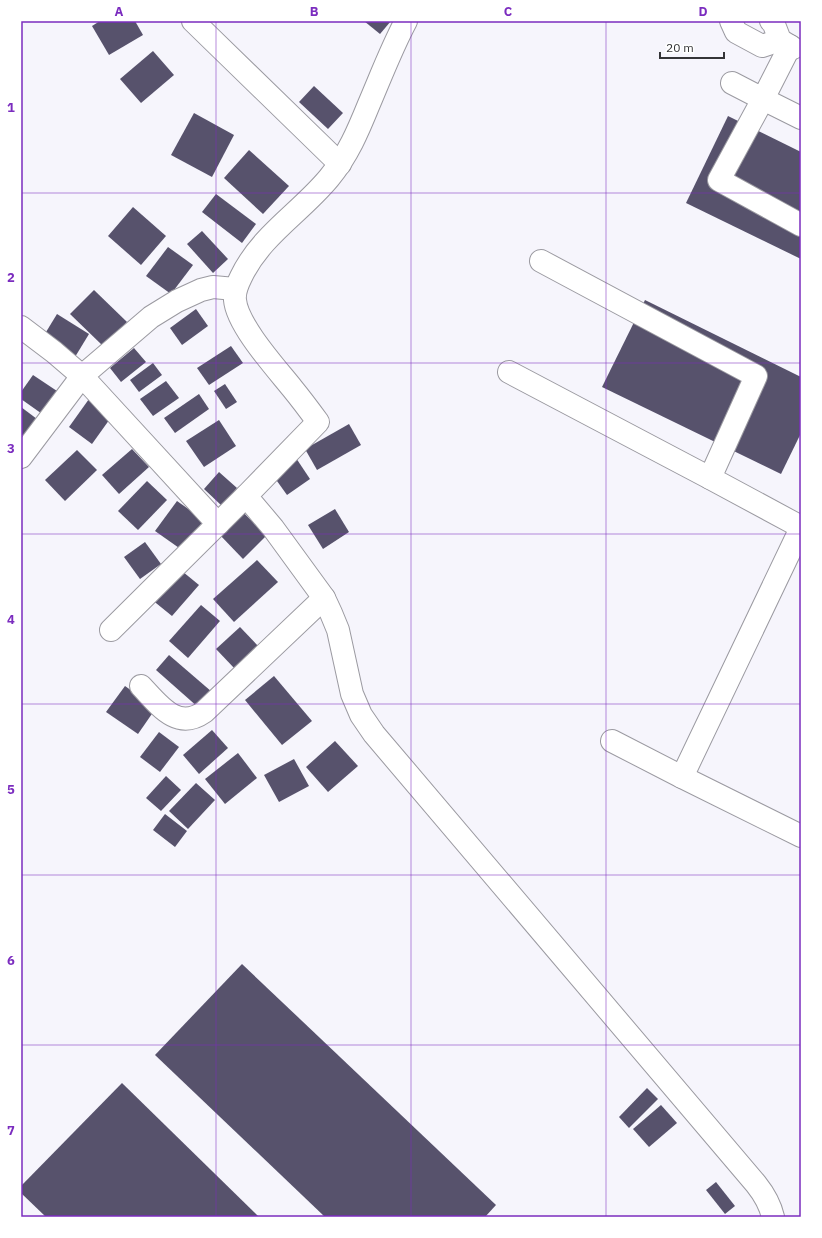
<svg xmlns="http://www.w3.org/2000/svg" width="822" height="1238" font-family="'IBM Plex Sans',sans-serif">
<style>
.building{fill:#57526c}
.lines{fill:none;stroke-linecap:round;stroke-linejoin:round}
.minor-casing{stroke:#9b9aa1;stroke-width:24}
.minor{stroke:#fff;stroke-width:22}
.grid{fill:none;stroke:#7b2cbf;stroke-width:1;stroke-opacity:0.55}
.neatline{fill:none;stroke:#7b2cbf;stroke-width:1.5}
.grid-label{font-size:13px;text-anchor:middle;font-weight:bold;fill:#7b2cbf}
</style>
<rect width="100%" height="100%" fill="#f6f5fc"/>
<g class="building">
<path d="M100 21H135L143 35 109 55 92 26Z"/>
<path d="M364 21H391L380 34Z"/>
<path d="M153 51 174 75 141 103 120 79Z"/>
<path d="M314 86 343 113 328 129 299 102Z"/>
<path d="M194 113 234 135 212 177 171 155Z"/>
<path d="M728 116 801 152V259L686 203Z"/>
<path d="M249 150 289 186 263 214 224 178Z"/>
<path d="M216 194 256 224 242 243 202 212Z"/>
<path d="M133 207 166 236 141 265 108 236Z"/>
<path d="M202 231 228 259 213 273 187 244Z"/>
<path d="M168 247 193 265 171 294 146 276Z"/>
<path d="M94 290 127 322 103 346 70 314Z"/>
<path d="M645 300 801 377V433L781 474 602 387Z"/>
<path d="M196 309 208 326 182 345 170 328Z"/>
<path d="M57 314 89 334 75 357 43 337Z"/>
<path d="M231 346 243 363 209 385 197 368Z"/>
<path d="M134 348 146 362 121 382 110 368Z"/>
<path d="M153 363 162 375 139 392 130 380Z"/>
<path d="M33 375 60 393 45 416 21 399V392Z"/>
<path d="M166 381 179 398 153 416 140 399Z"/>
<path d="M225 384 237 402 226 409 214 391Z"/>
<path d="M199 394 209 409 175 433 164 418Z"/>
<path d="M89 399 112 416 92 444 69 427Z"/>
<path d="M21 407 41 422 28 439 21 434Z"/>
<path d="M219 420 236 446 204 467 186 441Z"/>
<path d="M349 424 361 445 317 470 305 449Z"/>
<path d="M132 449 149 467 119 494 102 475Z"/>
<path d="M77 450 97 470 65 501 45 480Z"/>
<path d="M296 458 310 479 287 495 272 474Z"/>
<path d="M219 472 237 488 222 506 204 489Z"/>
<path d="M147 481 167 500 138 530 118 511Z"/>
<path d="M177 501 204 520 182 550 155 531Z"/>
<path d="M335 509 349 532 323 549 308 525Z"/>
<path d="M242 511 266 536 243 559 219 534Z"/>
<path d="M145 542 161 564 140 579 124 557Z"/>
<path d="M257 560 278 582 234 622 213 599Z"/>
<path d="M177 567 199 585 172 616 151 599Z"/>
<path d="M201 605 220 621 188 658 169 641Z"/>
<path d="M240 627 259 647 235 669 216 649Z"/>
<path d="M169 655 212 692 199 708 156 670Z"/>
<path d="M274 676 312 721 282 745 245 700Z"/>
<path d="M125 686 156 708 138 734 106 712Z"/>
<path d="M212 730 228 748 199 774 183 755Z"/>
<path d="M159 732 179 747 160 772 140 757Z"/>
<path d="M335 741 358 766 328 792 306 767Z"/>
<path d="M238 753 257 778 225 804 205 779Z"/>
<path d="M294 759 309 786 279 802 264 775Z"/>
<path d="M166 776 181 790 161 811 146 798Z"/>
<path d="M196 783 215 800 188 829 169 811Z"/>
<path d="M165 814 187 831 175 847 153 830Z"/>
<path d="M242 964 496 1205 485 1217H325L155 1055Z"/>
<path d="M122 1083 259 1217H46L21 1193V1186Z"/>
<path d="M647 1088 658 1099 629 1128 619 1117Z"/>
<path d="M661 1105 677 1123 649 1147 633 1129Z"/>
<path d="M716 1182 735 1206 725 1214 706 1190Z"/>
</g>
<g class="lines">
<g class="minor-casing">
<g id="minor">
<path d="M193 21 340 164"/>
<path d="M406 21C392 47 381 76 369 104 358 131 348 155 329 178 300 213 261 235 241 277 237 285 234 292 235 300 237 325 276 368 292 388 301 399 310 411 318 422L246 496 273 528 324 598 331 613 338 630 352 694 361 715 374 734 756 1184C764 1194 770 1204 773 1217"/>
<path d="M731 21 736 32 762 46 780 40"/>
<path d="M771 21 773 22 780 40 793 48"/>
<path d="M790 46 763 99 801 118"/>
<path d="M732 83 763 99 719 180 801 225"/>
<path d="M541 261 756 376 710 478 801 527"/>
<path d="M21 327 54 352 82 376 21 457"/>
<path d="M509 372 710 478"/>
<path d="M218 524 82 376 151 317 177 301 201 290 213 287 235 289"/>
<path d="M111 630 246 496"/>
<path d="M141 686C159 705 177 731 204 712L324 598"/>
<path d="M612 741 682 777 801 836"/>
<path d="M682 777 801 528"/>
</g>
</g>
<use href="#minor" class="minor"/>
</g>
<path class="grid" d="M216 21V1217M411 21V1217M606 21V1217M21 193H801M21 363H801M21 534H801M21 704H801M21 875H801M21 1045H801"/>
<rect width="822" height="1238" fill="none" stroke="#ffffff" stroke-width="44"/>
<path d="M660 52v6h64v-6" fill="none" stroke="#343437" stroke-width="2"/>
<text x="666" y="52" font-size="12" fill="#343437" stroke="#ffffff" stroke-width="3" paint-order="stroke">20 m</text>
<rect x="22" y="22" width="778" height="1194" class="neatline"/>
<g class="grid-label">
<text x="119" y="16">A</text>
<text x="314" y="16">B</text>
<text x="508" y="16">C</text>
<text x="703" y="16">D</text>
<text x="11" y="112">1</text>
<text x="11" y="282">2</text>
<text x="11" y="453">3</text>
<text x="11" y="624">4</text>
<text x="11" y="794">5</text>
<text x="11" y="965">6</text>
<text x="11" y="1135">7</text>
</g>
</svg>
